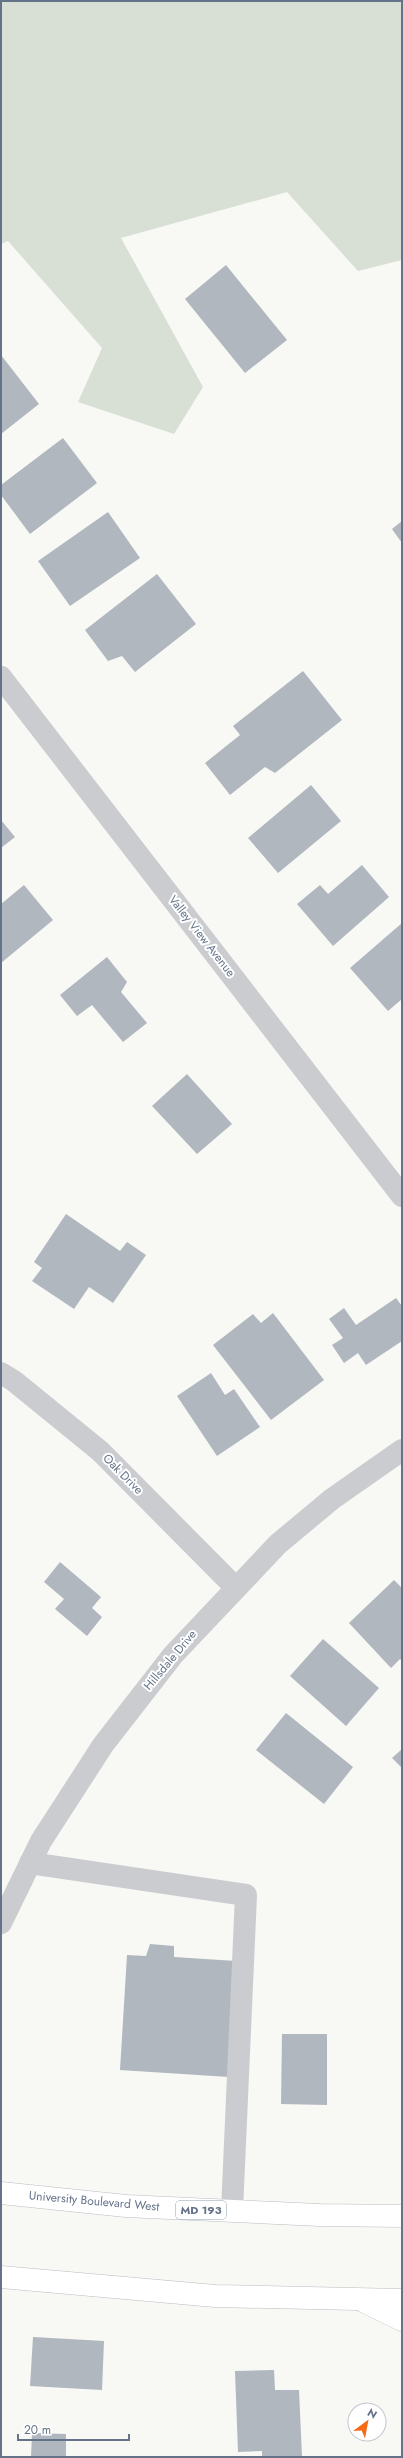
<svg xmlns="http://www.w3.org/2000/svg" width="403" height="2458" font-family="Jost,sans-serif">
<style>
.green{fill:#d8e0d5}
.building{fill:#b0b7bf}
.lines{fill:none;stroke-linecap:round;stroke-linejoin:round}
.major-casing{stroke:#babdc2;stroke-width:23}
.minor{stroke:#caccd0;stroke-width:22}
.major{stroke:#fff;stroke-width:22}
.labels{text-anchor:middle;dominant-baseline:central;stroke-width:4;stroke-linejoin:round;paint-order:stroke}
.shield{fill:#fff;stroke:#929dac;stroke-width:1}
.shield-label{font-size:11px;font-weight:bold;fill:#647389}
.street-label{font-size:12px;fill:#647389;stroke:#fff}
</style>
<rect width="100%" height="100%" fill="#f8f8f5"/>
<path class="green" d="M1 1H402V260L358 271 287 192 121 238 203 387 174 434 78 402 102 348 8 241 1 244Z"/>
<g class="building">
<path d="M226 265 287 340 245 373 185 299Z"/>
<path d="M1 355 39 404 1 434Z"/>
<path d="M63 438 97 483 30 534 1 495V485Z"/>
<path d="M108 512 140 558 70 606 38 561Z"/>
<path d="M402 521V543L392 529Z"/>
<path d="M157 574 196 624 135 672 122 656 108 661 85 630Z"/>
<path d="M303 671 342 720 275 773 265 767 230 795 205 763 240 735 233 726Z"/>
<path d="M311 785 341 821 278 873 248 838Z"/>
<path d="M1 820 15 837 1 848Z"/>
<path d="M362 865 389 897 333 946 297 904 320 885 328 894Z"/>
<path d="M24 885 53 920 1 963V904Z"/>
<path d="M402 923V999L388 1011 350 968Z"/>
<path d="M107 957 127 982 121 992 147 1023 123 1042 92 1005 77 1016 60 995Z"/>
<path d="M187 1074 232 1124 197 1154 152 1106Z"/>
<path d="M66 1214 120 1251 127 1242 146 1255 113 1303 89 1287 74 1309 32 1281 42 1268 34 1262Z"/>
<path d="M396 1298 402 1306V1341L366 1365 358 1353 344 1363 332 1345 343 1338 329 1319 344 1308 356 1325Z"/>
<path d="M273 1313 324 1380 271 1420 213 1345 253 1314 261 1323Z"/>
<path d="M211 1373 225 1395 234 1389 260 1427 217 1456 177 1396Z"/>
<path d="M60 1562 101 1597 92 1608 102 1617 87 1636 55 1609 64 1599 44 1582Z"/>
<path d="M394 1580 402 1588V1661L400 1659 391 1668 349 1623Z"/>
<path d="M323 1639 379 1688 346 1726 290 1676Z"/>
<path d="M286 1713 353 1767 324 1804 256 1750Z"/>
<path d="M402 1749V1768L392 1758Z"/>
<path d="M150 1944 174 1946V1957L236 1961 229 2077 120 2070 127 1955 146 1956Z"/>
<path d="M282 2034H327V2105L281 2104Z"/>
<path d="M33 2337 104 2341 102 2390 30 2386Z"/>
<path d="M274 2370 275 2390H299L302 2457H262V2451L238 2452 235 2371Z"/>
<path d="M32 2433 66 2434V2457H31Z"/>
</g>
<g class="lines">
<g class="major-casing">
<g id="major">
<path d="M1 2193 126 2206 320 2215 402 2216"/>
<path d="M1 2277 215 2296 402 2300"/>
<path d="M365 2302 402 2320"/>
</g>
</g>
<g class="minor">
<path d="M1 677 402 1196"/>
<path d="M1 1373 14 1381 100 1451 235 1587"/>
<path d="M30 1863 246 1895 232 2211"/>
<path d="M1 1923 41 1841 103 1745 173 1655 278 1544 332 1499 402 1450"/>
</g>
<use href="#major" class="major"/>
</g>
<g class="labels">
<rect class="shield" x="176" y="2201" width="50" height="18" rx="3"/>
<g class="shield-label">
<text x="201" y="2210">MD 193</text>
</g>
<g class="street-label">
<text transform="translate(202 936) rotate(52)">Valley View Avenue</text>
<text transform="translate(123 1474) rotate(45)">Oak Drive</text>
<text transform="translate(170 1660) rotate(-50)">Hillsdale Drive</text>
<text transform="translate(94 2201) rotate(5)">University Boulevard West</text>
</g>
</g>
<rect width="403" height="2458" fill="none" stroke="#647389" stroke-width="4"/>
<g transform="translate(367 2422) rotate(32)"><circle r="19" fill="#ffffff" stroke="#c1c7d0"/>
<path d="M0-3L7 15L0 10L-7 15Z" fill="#f56917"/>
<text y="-6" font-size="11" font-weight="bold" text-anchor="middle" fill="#647389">N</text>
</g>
<path d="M18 2434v6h111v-6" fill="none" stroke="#647389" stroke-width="2"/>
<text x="24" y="2434" font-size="12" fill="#647389" stroke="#ffffff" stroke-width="3" paint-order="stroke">20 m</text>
</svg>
